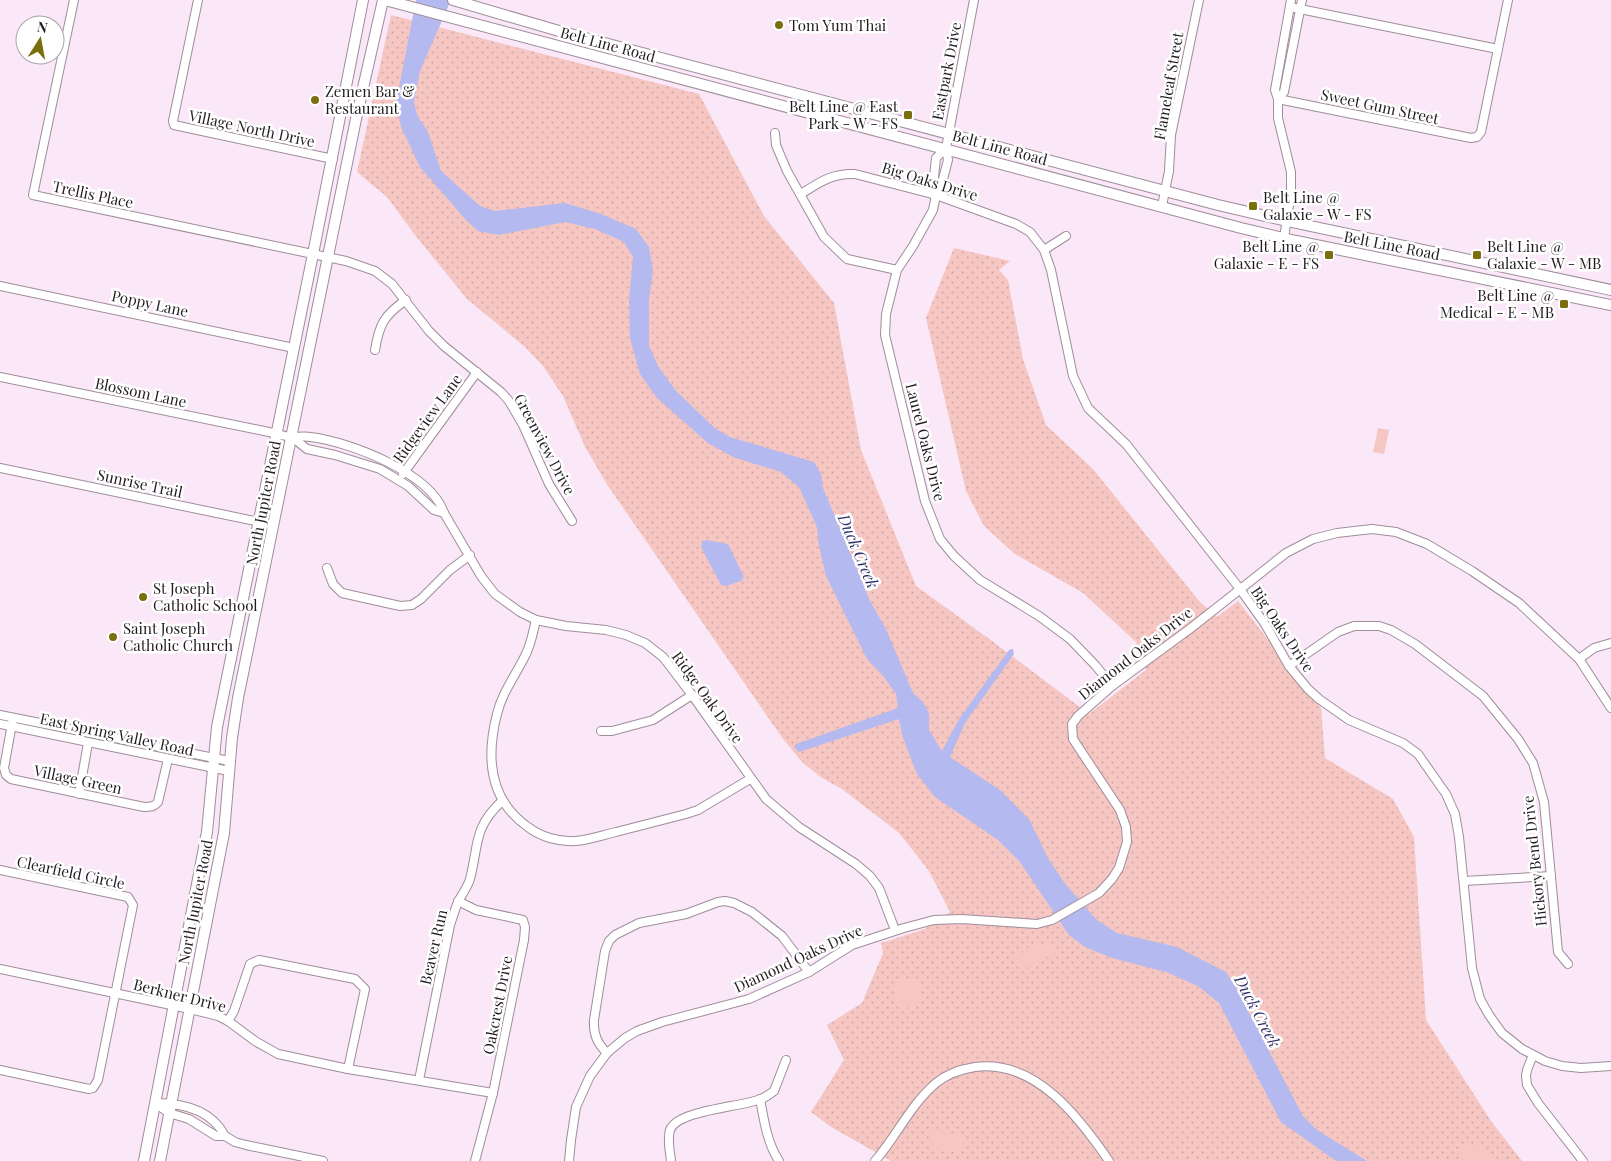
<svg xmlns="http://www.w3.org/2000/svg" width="1611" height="1161" font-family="'Playfair Display',serif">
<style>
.grass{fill:url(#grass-dots)}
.pitch{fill:#f6c6c2}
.water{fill:#b4baf0}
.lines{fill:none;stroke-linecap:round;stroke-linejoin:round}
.minor-casing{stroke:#9f8d9c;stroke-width:10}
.major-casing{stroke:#9f8d9c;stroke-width:12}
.minor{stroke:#fff;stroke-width:8}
.major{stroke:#fff;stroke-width:10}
.poi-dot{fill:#7b6f0d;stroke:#fff;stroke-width:2}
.labels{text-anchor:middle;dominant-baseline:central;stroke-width:5;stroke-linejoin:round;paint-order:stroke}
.poi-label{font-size:15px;fill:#211b20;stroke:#fff;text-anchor:start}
.street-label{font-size:15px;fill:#211b20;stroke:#fff}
.water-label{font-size:16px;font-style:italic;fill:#2e2e6c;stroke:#fff}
</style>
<defs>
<pattern id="grass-dots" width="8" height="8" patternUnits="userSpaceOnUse" patternTransform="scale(1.25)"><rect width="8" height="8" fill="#f6c6c2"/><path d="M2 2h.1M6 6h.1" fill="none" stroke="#d3aaa6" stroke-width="1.8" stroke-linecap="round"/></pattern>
</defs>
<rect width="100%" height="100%" fill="#fae7f7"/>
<path class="grass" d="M391 15 699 94 764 216 834 303 861 450 916 586 988 638 1089 714 1146 670 1136 642 1083 593 1015 554 984 526 966 491 926 318 954 248 1010 261 999 270 1008 280 1023 359 1046 425 1093 469 1199 601 1217 617 1238 601 1321 708 1325 758 1393 799 1414 837 1426 1020 1491 1121 1522 1161H891L831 1127 811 1112 844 1060 827 1025 862 1003 883 953 881 943 925 929 950 912 929 871 899 833 842 789 822 778 803 763 783 739 608 486 585 447 563 396 543 366 525 347 467 299 415 235 387 197 357 172Z"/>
<g class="pitch">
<path d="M1378 428 1389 430 1384 454 1373 452Z"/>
<path d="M1049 945 1056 948 1052 956 1035 961 1029 968 1023 966 1016 957 1031 946Z"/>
<path d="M909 979 920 982 922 991 918 1005 906 1008 896 1002 895 993 898 982Z"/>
<path d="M940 1129 946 1133H961L965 1139 960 1151C945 1150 935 1154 929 1137L933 1130Z"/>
<path d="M1467 1144 1490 1150 1491 1158 1490 1161H1463L1461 1157 1462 1147Z"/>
</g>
<g class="water">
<path d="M416 0H451L420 71 414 102 417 115 428 132 441 171 480 206 495 211 565 203 601 214 636 229 649 247 653 270 649 299V346L658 366 676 391 716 429 730 437 814 462 821 474 823 488 870 601 886 629 913 693 923 702 929 713V730L942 751 959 719 1009 650 1013 649 1014 654 965 723 950 757 1000 790 1029 819 1048 858 1066 885 1097 920 1117 933 1177 947 1226 972 1236 988 1303 1116 1317 1130 1367 1161H1336L1281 1122 1219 1003 1198 986 1166 972 1112 958 1085 947 1069 935 1020 862 998 840 935 797 917 774 903 738 899 719 799 752 794 747 796 744 898 708 896 694 884 677 867 659 826 576 819 546 817 527 799 487 781 472 733 457 708 443 657 398 640 374 630 338 629 300 633 257 624 242 595 229 565 222 499 235 478 231 466 220 420 167 401 127 396 103Z"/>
<path d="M707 540 728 544 744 577 741 581 726 586 721 585 701 547 703 541Z"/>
</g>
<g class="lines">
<g class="minor-casing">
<g id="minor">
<path d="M74 0 33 195 346 261 375 271 392 284 429 331 444 346 501 392 509 401 523 425 549 484 572 521"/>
<path d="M198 0 173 121 174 125 333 159"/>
<path d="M974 0 946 148 948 160 943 179 936 195 933 210 913 246 897 270 886 314 885 335 925 501 940 539 954 556 980 580 1039 616 1070 639 1096 666 1112 686"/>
<path d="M1290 7 1498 49"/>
<path d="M1278 99 1471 138 1477 137 1481 132 1508 0"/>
<path d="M1278 99 1284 92 1302 0"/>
<path d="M775 133 776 145 787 171 824 237 847 259 897 270"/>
<path d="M936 193 934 177 936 158 946 148"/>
<path d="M801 194C820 182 832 173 855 174L936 195 1016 224 1030 232 1044 250 1051 270 1073 376 1088 408 1126 444 1240 589 1265 624 1289 666 1308 689 1319 699 1349 720 1403 743 1418 754 1446 794 1455 814 1459 837 1472 968 1480 999 1489 1015 1502 1033 1522 1049 1545 1061 1562 1066 1581 1068 1611 1066"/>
<path d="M1162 206 1169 171 1171 135 1199 0"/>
<path d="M1284 238 1291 192V172L1278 118V99L1275 90 1291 0"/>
<path d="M1044 250 1066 236"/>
<path d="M0 286 294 348"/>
<path d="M375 350C379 325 384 315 406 300"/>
<path d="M0 377 269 432C276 434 284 436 292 437 298 437 305 436 311 437 350 442 431 473 444 513L481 576 495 594 520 612 536 620 566 626 606 630 626 635 645 643 663 657 692 695 766 799 799 827 856 864 870 876 879 888 895 930"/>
<path d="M292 437 307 449 335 455 380 469 408 486 434 510 444 513"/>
<path d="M0 468 274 525"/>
<path d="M403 474 477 372"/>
<path d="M327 568 333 584 342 593 400 606 412 605 421 599 450 570 470 555"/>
<path d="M536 620C533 632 531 645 525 656 515 676 502 693 497 714 486 757 489 800 528 827 541 837 559 842 575 841 589 840 603 835 616 832 640 826 663 820 686 814L698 810 750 779"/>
<path d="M1579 659 1594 648 1611 643"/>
<path d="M1289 666 1338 632 1354 626H1379L1391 630 1415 644 1483 696 1518 739 1533 763 1544 802 1558 952 1568 964"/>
<path d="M0 715 229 761"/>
<path d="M13 718 4 768 6 775 11 779 144 807C150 807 154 807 158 802L168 759"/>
<path d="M0 724 229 771"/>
<path d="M601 731H612L653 720 692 695"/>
<path d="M79 794 88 743"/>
<path d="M0 870 128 897 133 905 98 1080 93 1088 89 1089 0 1070"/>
<path d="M1464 881 1551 876"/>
<path d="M458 901 476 910 523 920 525 927 524 940 493 1093 475 1161"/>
<path d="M0 969 190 1009 218 1016 228 1021 255 1041 278 1054 348 1069 493 1093"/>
<path d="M228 1021 234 1011 250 964 259 960 355 979 365 989 348 1069"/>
<path d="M607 1053C597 1043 593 1034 594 1020L605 951 609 941 615 935 639 923 686 914 718 902 725 901 734 903 752 912 782 936 809 972"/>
<path d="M1533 1055 1527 1070 1526 1076 1527 1085 1538 1103 1583 1161"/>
<path d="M419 1080 450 925C453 917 455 908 459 900 463 893 468 886 470 879 479 844 473 828 502 801"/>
<path d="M760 1099C764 1120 767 1143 779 1161"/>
<path d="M155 1103 169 1113 189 1119 216 1136H225L235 1142 246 1145 323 1161"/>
<path d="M155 1103C182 1103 211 1109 225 1136"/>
<path d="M569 1161 571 1140 576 1107 590 1076 607 1053 625 1038 637 1031 662 1022 749 999 809 972 852 945 904 928 934 920 961 919 1037 924 1052 920 1099 893 1112 879 1119 868 1127 842 1126 827 1120 810 1073 739 1072 724 1078 716 1112 686 1191 628 1286 553 1313 539 1337 533 1372 529 1396 532 1427 544 1472 571 1519 603 1579 659 1611 708"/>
<path d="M671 1161C670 1151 667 1140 670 1130 677 1110 742 1107 761 1099 766 1097 770 1094 774 1091L786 1060"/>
<path d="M875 1161C897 1136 910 1105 936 1083 947 1074 962 1069 975 1067 1035 1059 1079 1117 1109 1161"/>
</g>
</g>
<g class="major-casing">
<g id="major">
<path d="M385 0 1241 228 1296 241 1611 305"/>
<path d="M453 0 559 31 1218 205 1287 221 1611 290"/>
<path d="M144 1161 207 832 217 727 313 254 363 0"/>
<path d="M160 1161 224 833 232 738 238 698 356 119 383 0"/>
</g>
</g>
<use href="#minor" class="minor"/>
<use href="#major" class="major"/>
</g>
<g class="poi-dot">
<circle cx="779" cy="25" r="5"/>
<circle cx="315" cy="100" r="5"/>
<rect x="903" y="110" width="10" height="10" rx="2.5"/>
<rect x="1248" y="201" width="10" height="10" rx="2.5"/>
<rect x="1324" y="250" width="10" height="10" rx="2.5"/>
<rect x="1472" y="250" width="10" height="10" rx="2.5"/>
<rect x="1559" y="299" width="10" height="10" rx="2.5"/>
<circle cx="143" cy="597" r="5"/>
<circle cx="113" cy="637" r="5"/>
</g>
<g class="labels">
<g class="poi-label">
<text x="789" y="25">Tom Yum Thai</text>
<text x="325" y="91">Zemen Bar &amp;<tspan x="325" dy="17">Restaurant</tspan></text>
<text x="898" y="106" text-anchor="end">Belt Line @ East<tspan x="898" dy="17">Park - W - FS</tspan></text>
<text x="1263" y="197">Belt Line @<tspan x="1263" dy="17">Galaxie - W - FS</tspan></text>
<text x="1319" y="246" text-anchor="end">Belt Line @<tspan x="1319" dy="17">Galaxie - E - FS</tspan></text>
<text x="1487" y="246">Belt Line @<tspan x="1487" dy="17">Galaxie - W - MB</tspan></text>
<text x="1554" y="295" text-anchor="end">Belt Line @<tspan x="1554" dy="17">Medical - E - MB</tspan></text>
<text x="153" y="588">St Joseph<tspan x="153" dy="17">Catholic School</tspan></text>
<text x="123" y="628">Saint Joseph<tspan x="123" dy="17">Catholic Church</tspan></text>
</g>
<g class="street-label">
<text transform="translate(608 44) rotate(15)">Belt Line Road</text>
<text transform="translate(946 71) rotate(-79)">Eastpark Drive</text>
<text transform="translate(1168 86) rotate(-80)">Flameleaf Street</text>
<text transform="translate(1380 106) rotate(12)">Sweet Gum Street</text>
<text transform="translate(252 128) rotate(12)">Village North Drive</text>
<text transform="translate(1000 147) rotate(15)">Belt Line Road</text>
<text transform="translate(930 181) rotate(17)">Big Oaks Drive</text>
<text transform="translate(93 194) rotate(12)">Trellis Place</text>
<text transform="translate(1392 245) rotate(11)">Belt Line Road</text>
<text transform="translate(150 303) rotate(12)">Poppy Lane</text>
<text transform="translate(141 392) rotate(12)">Blossom Lane</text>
<text transform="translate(427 418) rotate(-54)">Ridgeview Lane</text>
<text transform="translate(926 442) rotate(76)">Laurel Oaks Drive</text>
<text transform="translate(545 444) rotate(62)">Greenview Drive</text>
<text transform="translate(140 483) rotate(12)">Sunrise Trail</text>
<text transform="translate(263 503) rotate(-79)">North Jupiter Road</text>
<text transform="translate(1283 629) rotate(56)">Big Oaks Drive</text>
<text transform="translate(1135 653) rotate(-38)">Diamond Oaks Drive</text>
<text transform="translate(708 697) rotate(54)">Ridge Oak Drive</text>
<text transform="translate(117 734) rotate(12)">East Spring Valley Road</text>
<text transform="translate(78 779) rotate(12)">Village Green</text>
<text transform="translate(1534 861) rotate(-96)">Hickory Bend Drive</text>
<text transform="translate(71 872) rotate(12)">Clearfield Circle</text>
<text transform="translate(195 902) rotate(-79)">North Jupiter Road</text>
<text transform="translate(433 947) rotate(-77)">Beaver Run</text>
<text transform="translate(798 958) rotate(-25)">Diamond Oaks Drive</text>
<text transform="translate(180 995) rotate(14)">Berkner Drive</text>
<text transform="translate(497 1005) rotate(-79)">Oakcrest Drive</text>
</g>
<g class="water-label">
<text transform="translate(859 551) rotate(67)">Duck Creek</text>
<text transform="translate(1258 1011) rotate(62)">Duck Creek</text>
</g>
</g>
<g transform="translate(40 40) rotate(11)"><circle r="24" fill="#ffffff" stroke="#a6a4a6"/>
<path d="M0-4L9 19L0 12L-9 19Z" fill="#7b6f0d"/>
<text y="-8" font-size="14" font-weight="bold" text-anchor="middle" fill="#211b20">N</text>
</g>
</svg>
